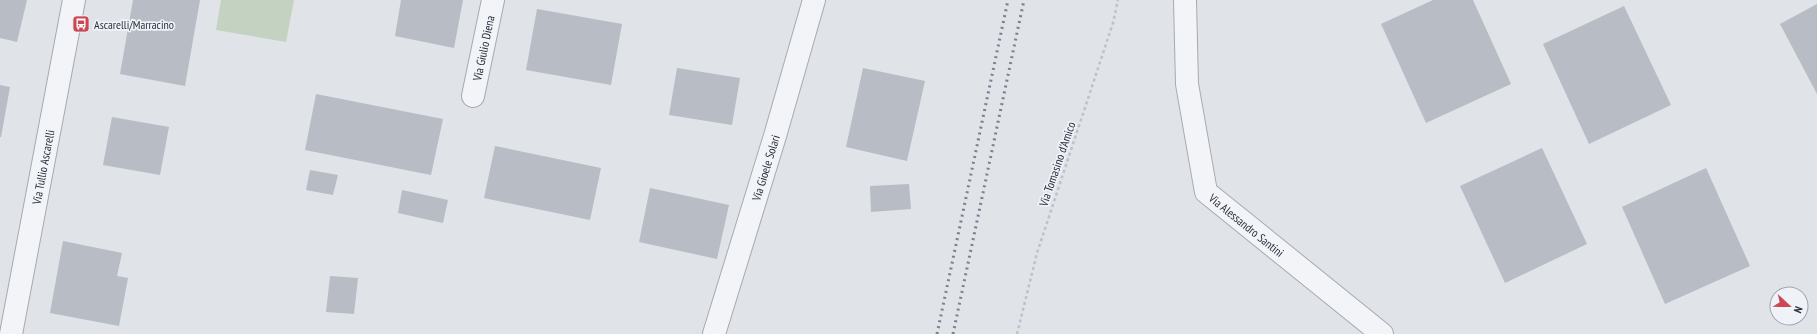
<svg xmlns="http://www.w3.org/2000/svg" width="1817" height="334" font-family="'PT Sans Narrow',sans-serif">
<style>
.green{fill:#c4d2c1}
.building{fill:#b7bcc5}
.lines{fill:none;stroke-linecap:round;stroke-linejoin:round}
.minor-casing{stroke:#a5aab2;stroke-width:24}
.path{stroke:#bec1c7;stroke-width:2.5;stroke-dasharray:3 3;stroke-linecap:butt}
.minor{stroke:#f2f4f7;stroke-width:22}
.rail{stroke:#798192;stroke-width:3;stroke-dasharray:2 4;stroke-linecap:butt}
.labels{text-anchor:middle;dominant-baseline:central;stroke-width:3.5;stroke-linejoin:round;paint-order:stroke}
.poi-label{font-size:12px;fill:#29303f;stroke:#eff2f6;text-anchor:start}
.street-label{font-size:12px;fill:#29303f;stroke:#eff2f6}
</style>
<rect width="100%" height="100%" fill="#e0e3e8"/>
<path class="green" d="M221 0H294L286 42 216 30Z"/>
<g class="building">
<path d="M0 0H27L17 42 0 38Z"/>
<path d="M133 0H200L185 86 120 74Z"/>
<path d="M401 0H463L454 48 395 36Z"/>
<path d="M1433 0H1473L1511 84 1426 123 1381 24Z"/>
<path d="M1817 4V94L1780 24Z"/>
<path d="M1624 6 1671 105 1589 144 1543 44Z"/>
<path d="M537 9 622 24 611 85 526 70Z"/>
<path d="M677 68 740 78 732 125 669 115Z"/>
<path d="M863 68 925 81 907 161 846 147Z"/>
<path d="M0 85 10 87 1 137H0Z"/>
<path d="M316 94 443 119 431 175 305 150Z"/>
<path d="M112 117 169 127 160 175 103 165Z"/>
<path d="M495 146 601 168 590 220 484 198Z"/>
<path d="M1542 148 1587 244 1505 283 1460 186Z"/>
<path d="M1706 168 1750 266 1665 304 1622 207Z"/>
<path d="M310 170 338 175 333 195 306 190Z"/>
<path d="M909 184 911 209 871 212 870 186Z"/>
<path d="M650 188 729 205 717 259 639 242Z"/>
<path d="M402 190 448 200 443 223 398 213Z"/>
<path d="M63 241 122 253 117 276 128 278 119 326 50 313Z"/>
<path d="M330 276 358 278 354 314 326 312Z"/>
</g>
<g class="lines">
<g class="minor-casing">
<g id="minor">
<path id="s1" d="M1185 0 1187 84 1206 192 1382 334"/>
<path id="s2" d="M473 96 493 0"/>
<path id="s3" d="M11 334 74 0"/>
<path id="s4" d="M714 334 775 136 814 0"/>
</g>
</g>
<path class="path" d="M1017 334 1037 253 1113 23 1118 0"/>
<use href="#minor" class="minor"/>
<g class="rail">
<path d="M937 334 1008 0"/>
<path d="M953 334 1024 0"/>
</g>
</g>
<defs>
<g id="bus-square" transform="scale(0.9)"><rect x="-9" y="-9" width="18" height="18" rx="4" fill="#cb4754" stroke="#eff2f6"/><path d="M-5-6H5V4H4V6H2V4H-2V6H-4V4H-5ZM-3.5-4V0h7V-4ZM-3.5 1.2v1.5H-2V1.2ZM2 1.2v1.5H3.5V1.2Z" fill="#fff"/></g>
</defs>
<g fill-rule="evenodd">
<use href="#bus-square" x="81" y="24"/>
</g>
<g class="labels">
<g class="poi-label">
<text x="94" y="24">Ascarelli/Marracino</text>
</g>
<g class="street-label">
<text stroke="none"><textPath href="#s2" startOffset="49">Via Giulio Diena</textPath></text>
<text transform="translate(1057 164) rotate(-71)">Via Tomasino d'Amico</text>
<text stroke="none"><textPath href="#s3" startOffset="170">Via Tullio Ascarelli</textPath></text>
<text stroke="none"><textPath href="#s4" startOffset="174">Via Gioele Solari</textPath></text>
<text stroke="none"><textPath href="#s1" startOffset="246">Via Alessandro Santini</textPath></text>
</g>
</g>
<g transform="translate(1789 306) rotate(112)"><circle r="19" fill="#eff2f6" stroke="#a0a4ad"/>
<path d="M0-3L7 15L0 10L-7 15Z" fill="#cb4754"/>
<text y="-6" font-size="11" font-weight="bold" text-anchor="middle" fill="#29303f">N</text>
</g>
</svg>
